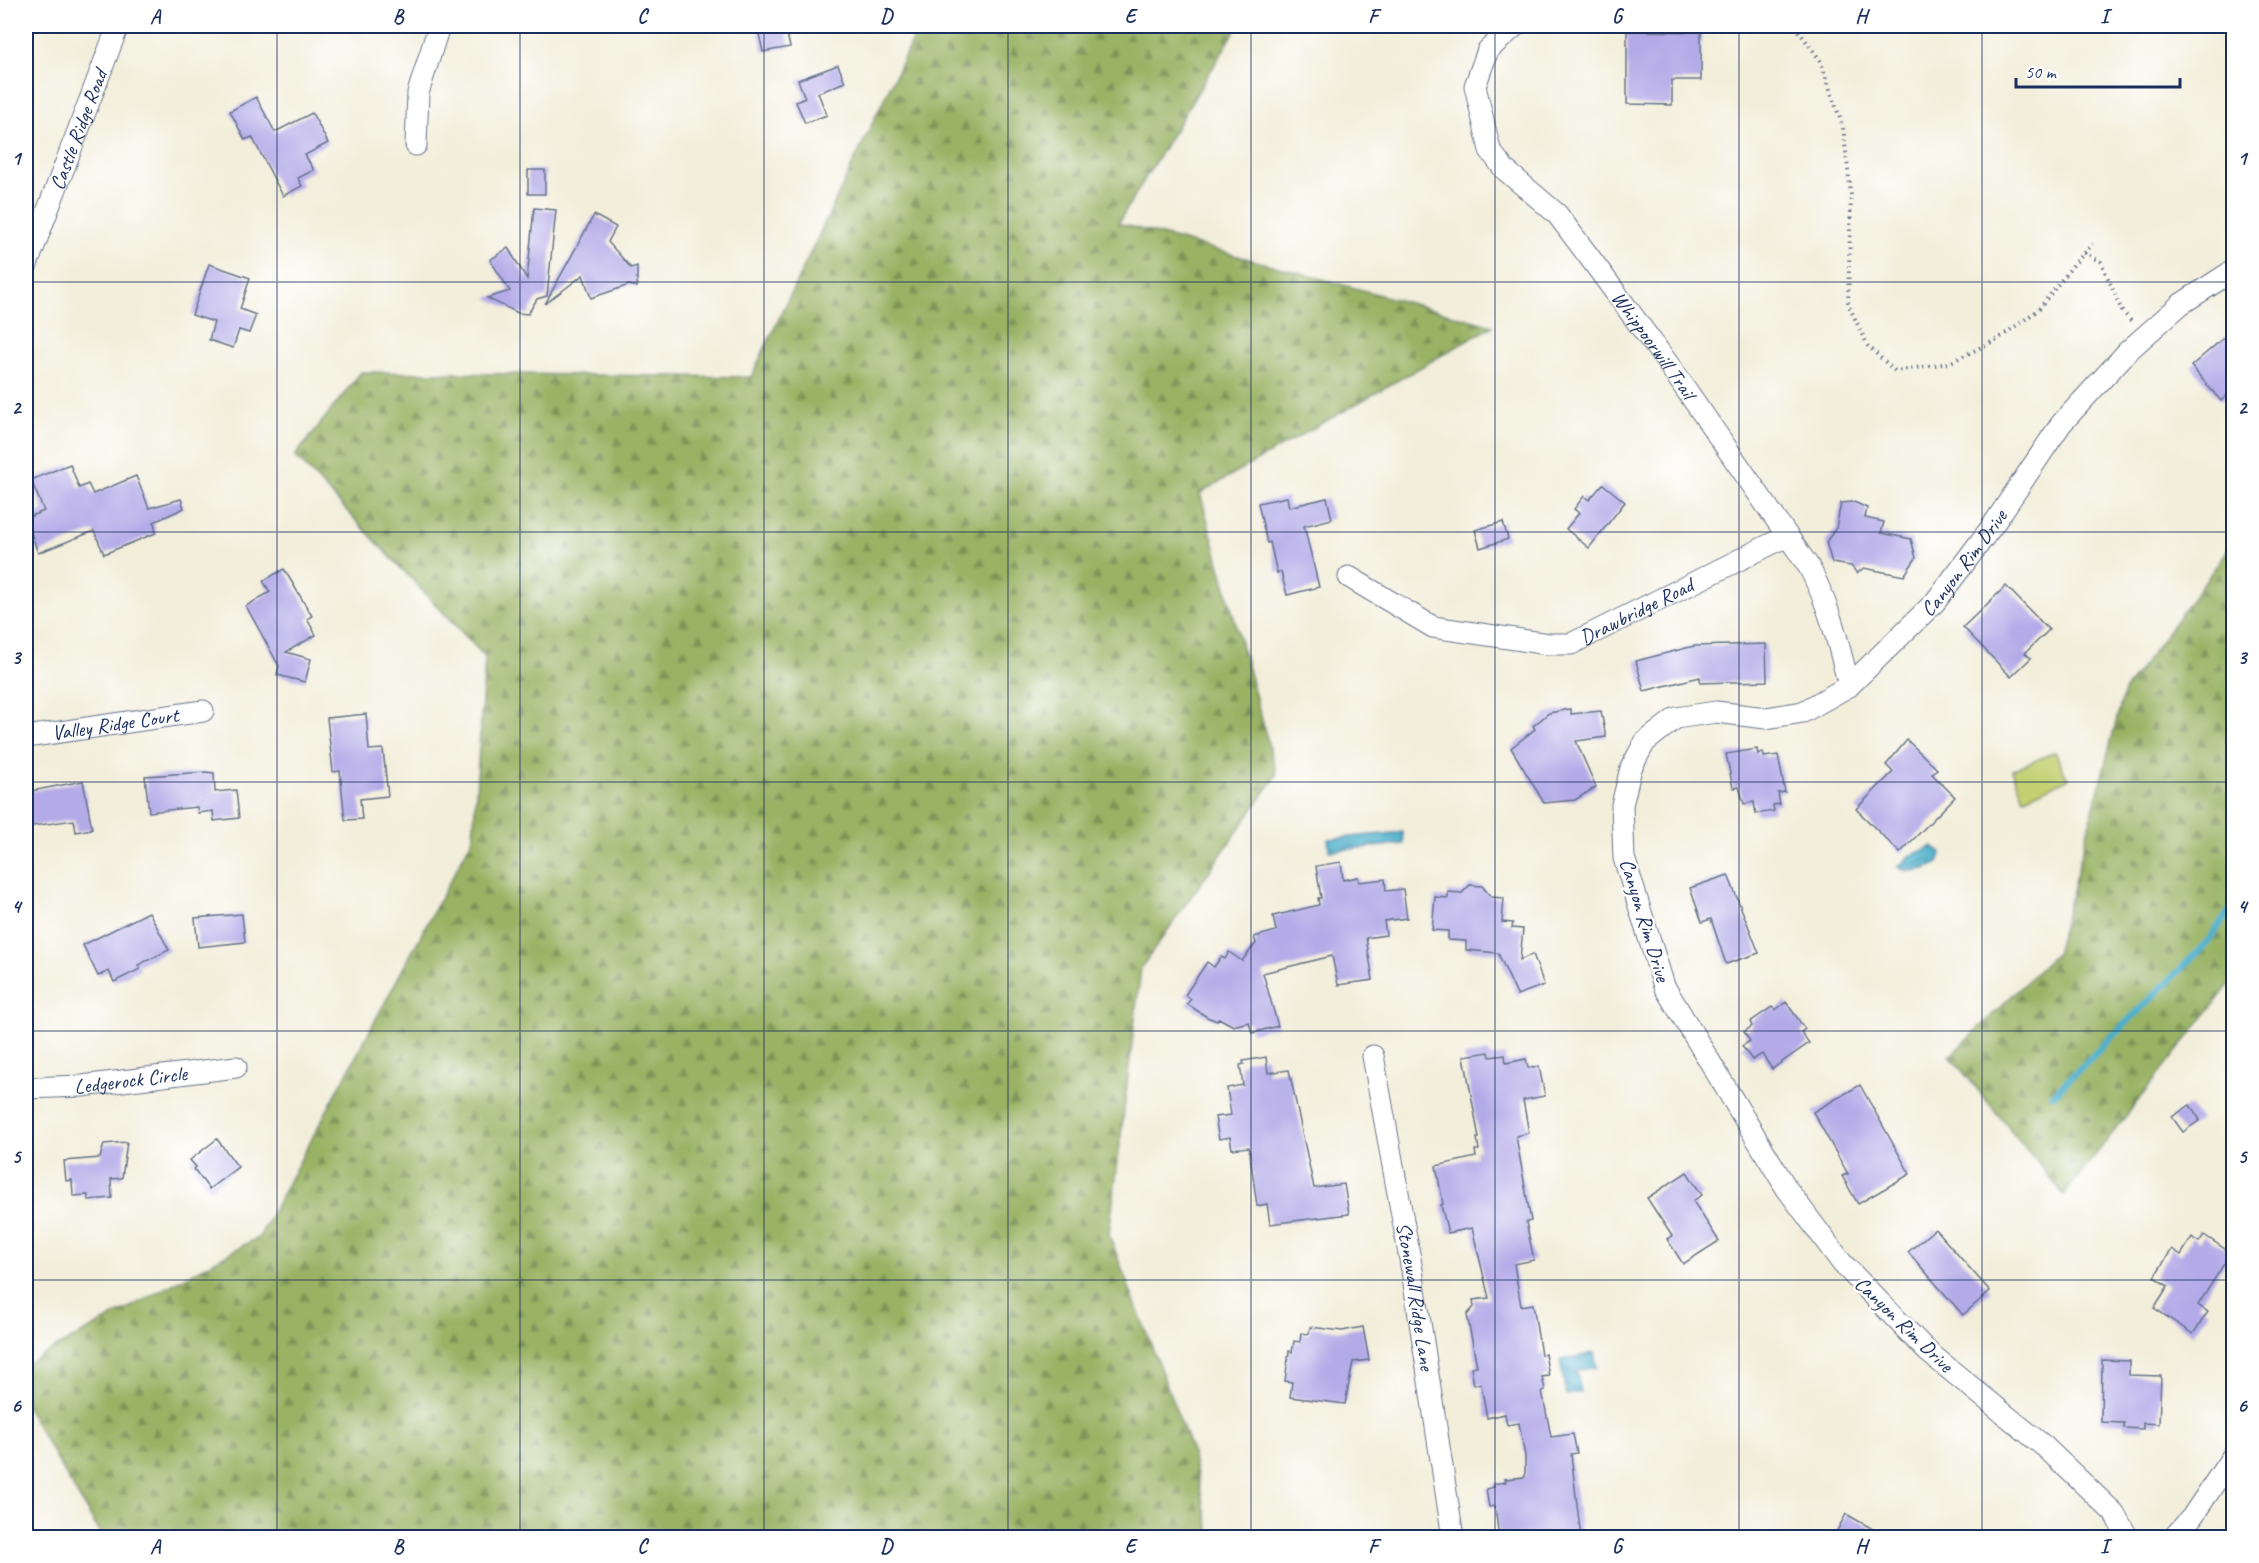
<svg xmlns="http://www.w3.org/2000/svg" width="2259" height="1563" font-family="Caveat,sans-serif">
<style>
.forest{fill:url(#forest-firs);stroke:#5a7061;stroke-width:1.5}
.pitch{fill:#c2d072;stroke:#6e8068;stroke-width:1.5}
.water{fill:url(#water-waves);stroke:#326e94;stroke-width:1.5}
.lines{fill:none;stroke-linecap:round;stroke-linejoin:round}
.stream{stroke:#49adc9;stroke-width:7}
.building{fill:#b4aae8}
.minor-casing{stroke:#667289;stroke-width:23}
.path{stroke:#667289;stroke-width:4;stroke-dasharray:1.5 4.5;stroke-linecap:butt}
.minor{stroke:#fff;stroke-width:21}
.grid{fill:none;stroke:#1b2f5e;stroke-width:1.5;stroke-opacity:0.55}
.labels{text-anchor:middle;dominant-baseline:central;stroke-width:5;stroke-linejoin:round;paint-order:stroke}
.street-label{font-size:21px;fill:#1b2f5e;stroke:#fff}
.neatline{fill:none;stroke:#1b2f5e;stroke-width:2}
.grid-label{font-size:20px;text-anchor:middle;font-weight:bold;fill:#1b2f5e}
</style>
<defs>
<pattern id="forest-firs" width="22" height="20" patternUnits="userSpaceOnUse" patternTransform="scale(1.5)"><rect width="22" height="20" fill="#99b264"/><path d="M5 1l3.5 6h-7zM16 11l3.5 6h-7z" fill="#7c9156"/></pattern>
<pattern id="water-waves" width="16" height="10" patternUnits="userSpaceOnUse" patternTransform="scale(1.5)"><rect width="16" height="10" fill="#49adc9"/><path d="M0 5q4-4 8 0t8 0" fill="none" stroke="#3c8da6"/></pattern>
</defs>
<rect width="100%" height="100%" fill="#fff"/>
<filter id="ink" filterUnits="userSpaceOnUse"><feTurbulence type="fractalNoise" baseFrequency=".0167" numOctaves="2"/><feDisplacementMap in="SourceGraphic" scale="12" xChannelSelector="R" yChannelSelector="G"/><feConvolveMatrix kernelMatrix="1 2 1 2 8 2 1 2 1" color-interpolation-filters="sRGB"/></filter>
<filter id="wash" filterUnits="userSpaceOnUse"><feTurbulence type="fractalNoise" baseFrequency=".008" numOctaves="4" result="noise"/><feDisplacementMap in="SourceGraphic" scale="24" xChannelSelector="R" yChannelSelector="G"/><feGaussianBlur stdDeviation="1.35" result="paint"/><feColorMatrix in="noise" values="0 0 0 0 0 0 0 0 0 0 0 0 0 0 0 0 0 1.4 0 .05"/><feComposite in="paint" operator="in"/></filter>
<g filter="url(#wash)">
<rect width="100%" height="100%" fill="#f2eeda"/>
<g class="forest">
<path d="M919 26H1238L1118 223 1493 326 1200 493 1277 775 1141 968 1109 1235 1191 1449 1211 1537H102L26 1407V1364L259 1237 473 838 485 657 295 456 361 372 751 377Z"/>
<path d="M2233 543V980L2064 1195 1950 1056 2056 953 2124 691Z"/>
</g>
<path class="pitch" d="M2055 752 2068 779 2024 798 2012 770Z"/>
<g class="water">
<path d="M1403 832 1404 844 1329 851 1328 839Z"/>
<path d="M1933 846 1941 853 1939 863C1927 869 1911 875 1898 867L1910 856Z"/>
<path d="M1594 1353 1597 1367 1577 1371 1581 1392 1566 1395 1560 1360Z"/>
</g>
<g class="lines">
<path class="stream" d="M2053 1095 2205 945 2234 905"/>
</g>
<g id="blocks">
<g class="building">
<path d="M773 26H785L790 47 763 52 758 29Z"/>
<path d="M1627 31 1701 32V80H1672V105L1627 104Z"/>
<path d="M838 65 845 82 818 93 827 115 805 123 796 102 805 98 798 80Z"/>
<path d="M256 97 275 132 312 113 328 143 305 155 314 170 298 178 302 186 283 196 252 137 245 140 230 111Z"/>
<rect x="528" y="170" width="17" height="24"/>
<path d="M534 208 556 210 547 296 537 299 528 314 518 313 487 298 510 291 490 260 508 248 527 279Z"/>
<path d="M594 215 616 227 608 242 631 268 637 266V287L629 285 591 298 583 275 545 304Z"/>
<path d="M209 264 250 278 240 309 256 315 249 333 239 330 233 348 209 340 214 322 192 315Z"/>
<path d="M2234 329V389L2221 401 2191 366Z"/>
<path d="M70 464 79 488 88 484 93 494 136 476 149 508 181 499 184 508 154 522 156 533 104 554 94 531 38 553 26 518 44 511 31 480Z"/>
<path d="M1603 484 1625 502 1589 548 1566 529 1579 513 1574 509 1584 496 1589 500Z"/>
<path d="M1287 497 1289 507 1327 498 1332 519 1304 526 1319 587 1287 595 1281 572 1277 573 1270 542 1267 543 1258 503Z"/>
<path d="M1854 502 1867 508 1865 518 1884 522 1881 533 1911 539 1916 558 1904 576 1864 568 1857 573 1851 566 1832 563 1826 542 1836 528 1841 503Z"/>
<path d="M1503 522 1508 539 1480 548 1475 530Z"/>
<path d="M284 569 312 616 307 619 316 635 286 652 311 659 305 682 277 675 279 666 246 606 270 592 263 581Z"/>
<path d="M2006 586 2049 630 2025 653 2031 658 2011 677 1963 627Z"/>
<path d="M1766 644 1767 681 1700 683V677L1644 691 1636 661 1694 646Z"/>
<path d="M1571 709V714L1601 711 1606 737 1576 741 1596 787 1575 800 1544 803 1511 748 1535 729 1533 726 1549 713Z"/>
<path d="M366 714 369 750 383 749 388 796 360 799 362 819 345 820 340 771 333 772 327 718Z"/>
<path d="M1907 740 1937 769 1932 774 1955 797 1900 853 1856 809 1893 772 1886 765Z"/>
<path d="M1757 749 1758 754 1763 752 1764 757 1778 755 1785 792 1778 793 1780 804 1773 805 1774 811 1756 814 1754 802 1744 804 1739 787 1733 788 1726 754Z"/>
<path d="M206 772 214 773 215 792 236 790 239 818 214 821 213 811 198 813 197 807 149 812 145 776Z"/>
<path d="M83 781 92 829 76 832 74 820 26 827V792Z"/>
<path d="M1341 862 1343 880 1358 877 1359 882 1385 879 1386 891 1403 889 1407 918 1384 921 1386 935 1366 938 1373 980 1338 985 1332 956 1263 973 1278 1026 1252 1033 1249 1022 1233 1026 1219 1018 1217 1021 1207 1017 1187 1004 1191 999 1185 995 1207 962 1214 967 1221 957 1225 959 1229 952 1242 961 1256 943 1254 937 1276 931 1273 916 1319 905 1318 898H1321L1316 866Z"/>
<path d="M1728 875 1759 953 1726 964 1711 919 1702 922 1690 888Z"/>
<path d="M1470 885 1482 886 1491 897 1504 898 1502 922 1513 923 1512 928 1523 929 1520 960 1533 954 1544 985 1517 995 1498 953 1466 950V941L1448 940V931L1432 930 1435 897 1448 898V892L1462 893Z"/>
<path d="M149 912 169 950 138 965 140 969 114 982 109 971 98 976 83 945Z"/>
<path d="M242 914 245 942 198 947 195 918Z"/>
<path d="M1786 1002 1805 1029 1801 1032 1809 1043 1772 1069 1762 1054 1752 1060 1742 1046 1750 1041 1744 1032 1752 1026 1750 1022 1772 1007 1775 1010Z"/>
<path d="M1489 1052 1490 1057 1505 1055 1506 1063 1526 1059 1528 1068 1539 1066 1545 1096 1523 1100 1529 1133 1516 1136 1531 1221 1526 1222 1534 1260 1514 1264 1521 1306 1533 1304 1541 1355 1545 1354 1549 1376 1542 1377 1545 1390 1542 1391 1551 1437 1573 1434 1577 1453 1571 1454 1581 1538H1499L1495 1506 1489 1507 1486 1489 1494 1487 1493 1484 1506 1482 1505 1479 1525 1477V1456L1519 1423 1507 1425 1505 1414 1487 1418 1481 1384 1474 1385 1471 1367 1477 1366 1467 1315 1474 1307 1473 1300 1489 1298 1472 1228 1448 1233 1441 1205 1443 1204 1436 1166 1476 1157 1475 1150H1479L1477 1138H1479L1464 1056Z"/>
<path d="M1266 1057 1268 1073 1289 1070 1314 1188 1344 1184 1349 1214 1270 1224 1267 1204 1257 1206 1249 1147 1232 1149 1230 1137 1219 1139 1215 1117 1231 1115 1227 1088 1243 1085 1240 1065 1244 1064 1243 1061Z"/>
<path d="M1860 1085 1910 1174 1858 1204 1842 1176 1848 1174 1813 1112Z"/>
<path d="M2190 1105 2200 1120 2183 1132 2172 1117Z"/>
<path d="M217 1139 238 1167 209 1189 194 1169 196 1167 190 1160Z"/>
<path d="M127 1142 122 1178 111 1179 112 1198 88 1200V1195L73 1196 72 1180 66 1181 64 1161 100 1158 104 1144Z"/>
<path d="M1687 1172 1702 1195 1693 1201 1719 1241 1683 1264 1667 1239 1672 1236 1647 1198Z"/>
<path d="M1935 1229 1990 1291 1963 1315 1908 1252Z"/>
<path d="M2204 1235 2231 1253 2198 1305 2208 1312 2193 1334 2154 1308 2168 1286 2154 1277 2172 1249 2181 1255 2192 1237 2199 1242Z"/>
<path d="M1310 1327 1342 1331 1363 1327 1369 1360 1353 1362 1345 1404 1290 1397 1292 1382 1285 1381 1289 1351 1292 1352 1294 1341 1300 1342 1301 1333 1309 1334Z"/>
<path d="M2102 1360 2129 1361V1375L2161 1376 2159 1424 2143 1423V1429L2124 1428V1423L2101 1422Z"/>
<path d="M1846 1514 1889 1538H1833Z"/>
</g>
</g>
</g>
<g filter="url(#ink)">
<use href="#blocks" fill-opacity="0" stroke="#667289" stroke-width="1.5"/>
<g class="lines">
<g class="minor-casing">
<g id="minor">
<path id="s1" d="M1515 26 1488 50 1475 86 1490 150 1504 169 1557 214 1590 258 1669 365 1809 567C1830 607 1838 642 1849 686"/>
<path d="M416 145 418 93 439 26"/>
<path id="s2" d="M26 267 118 26"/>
<path id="s3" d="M1349 577 1433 627 1549 644H1571L1787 536"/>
<path id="s4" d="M26 737 203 711"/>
<path id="s5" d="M1373 1056 1412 1270 1453 1538"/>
<path id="s6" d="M26 1088 82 1086 236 1067"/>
<path id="s7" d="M2128 1538 2114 1513 2045 1447 1927 1351 1842 1263 1787 1189 1664 986 1624 858 1622 805 1631 768 1645 742 1676 718 1716 712 1766 718 1803 712 1849 686 1935 602 1993 525 2061 424 2128 351 2181 304 2234 270"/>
<path d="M2173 1538 2192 1517 2234 1454"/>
</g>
</g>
<g class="path">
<path d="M1795 26 1820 60 1843 127 1851 195 1848 304 1868 346 1895 371 1949 363 1998 339 2038 310 2074 264 2093 244"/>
<path d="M2084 253 2101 262 2122 311 2132 322"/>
</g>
<use href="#minor" class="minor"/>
</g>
</g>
<path class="grid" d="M277 26V1538M520 26V1538M764 26V1538M1008 26V1538M1251 26V1538M1495 26V1538M1739 26V1538M1982 26V1538M26 282H2234M26 532H2234M26 782H2234M26 1031H2234M26 1280H2234"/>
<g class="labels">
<g class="street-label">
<text stroke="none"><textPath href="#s2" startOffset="147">Castle Ridge Road</textPath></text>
<text stroke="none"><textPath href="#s1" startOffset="396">Whippoorwill Trail</textPath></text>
<text stroke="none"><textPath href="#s7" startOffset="1372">Canyon Rim Drive</textPath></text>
<text stroke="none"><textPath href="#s3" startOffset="310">Drawbridge Road</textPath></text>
<text stroke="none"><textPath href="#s4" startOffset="90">Valley Ridge Court</textPath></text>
<text transform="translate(1645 920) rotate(73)">Canyon Rim Drive</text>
<text stroke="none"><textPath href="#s6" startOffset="105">Ledgerock Circle</textPath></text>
<text stroke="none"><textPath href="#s5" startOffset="244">Stonewall Ridge Lane</textPath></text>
<text transform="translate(1904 1324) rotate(44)">Canyon Rim Drive</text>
</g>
</g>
<rect width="2259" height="1563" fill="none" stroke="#fff" stroke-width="66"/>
<path d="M2016 78v9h164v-9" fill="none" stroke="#1b2f5e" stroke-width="3"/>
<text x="2025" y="78" font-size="18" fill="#1b2f5e" stroke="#ffffff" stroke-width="4.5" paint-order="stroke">50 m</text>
<rect x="33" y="33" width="2193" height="1497" class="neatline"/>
<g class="grid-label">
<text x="155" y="23">A</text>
<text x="398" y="23">B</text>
<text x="642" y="23">C</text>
<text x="886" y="23">D</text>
<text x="1130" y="23">E</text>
<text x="1373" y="23">F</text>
<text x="1617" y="23">G</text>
<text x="1861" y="23">H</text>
<text x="2104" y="23">I</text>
<text x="16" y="165">1</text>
<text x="2242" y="165">1</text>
<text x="16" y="414">2</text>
<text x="2242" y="414">2</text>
<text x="16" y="664">3</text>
<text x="2242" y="664">3</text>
<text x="16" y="913">4</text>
<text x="2242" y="913">4</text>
<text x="16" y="1163">5</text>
<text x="2242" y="1163">5</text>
<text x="16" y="1412">6</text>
<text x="2242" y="1412">6</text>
<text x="155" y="1553">A</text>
<text x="398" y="1553">B</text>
<text x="642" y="1553">C</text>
<text x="886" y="1553">D</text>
<text x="1130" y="1553">E</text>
<text x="1373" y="1553">F</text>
<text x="1617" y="1553">G</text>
<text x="1861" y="1553">H</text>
<text x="2104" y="1553">I</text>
</g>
</svg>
